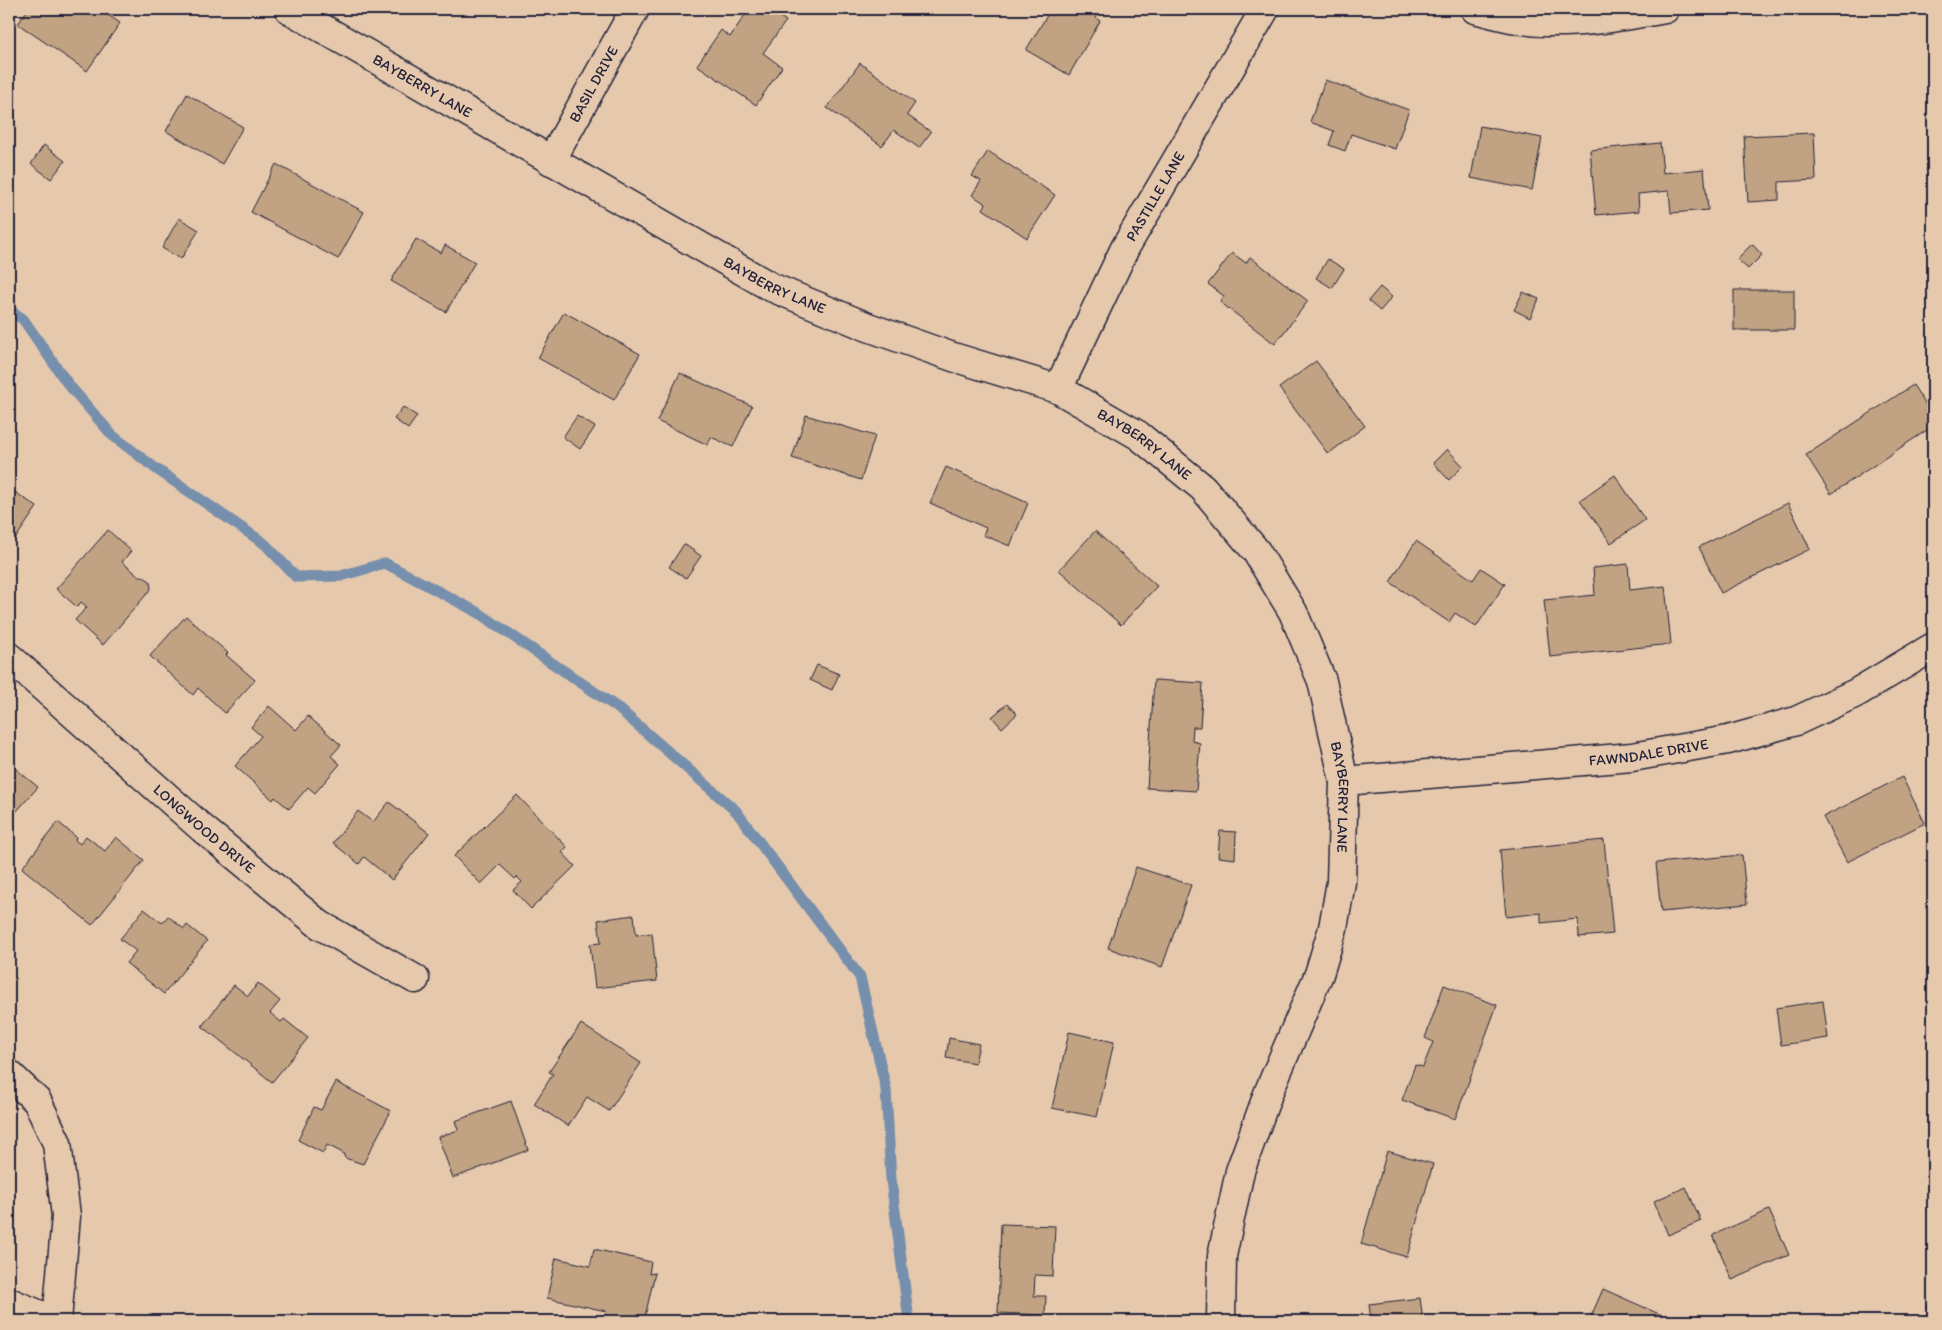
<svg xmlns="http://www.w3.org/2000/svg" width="1942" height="1330" font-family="Itim,sans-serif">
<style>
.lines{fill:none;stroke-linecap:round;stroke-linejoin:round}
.stream{stroke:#758fac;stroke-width:11}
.building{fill:#c1a383;stroke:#22223b}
.minor-casing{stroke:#22223b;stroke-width:31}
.minor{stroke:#e6c9ad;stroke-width:28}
.labels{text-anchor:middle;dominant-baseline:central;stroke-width:4.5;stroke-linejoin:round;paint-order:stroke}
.street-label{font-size:15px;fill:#22223b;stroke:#e6c9ad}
</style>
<rect width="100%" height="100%" fill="#e6c9ad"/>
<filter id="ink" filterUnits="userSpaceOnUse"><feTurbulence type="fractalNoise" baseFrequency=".02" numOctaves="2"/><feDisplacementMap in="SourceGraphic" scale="10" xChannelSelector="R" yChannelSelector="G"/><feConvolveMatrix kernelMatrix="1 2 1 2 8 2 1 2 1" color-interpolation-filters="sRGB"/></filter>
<g filter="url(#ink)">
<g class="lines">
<path class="stream" d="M9 310 23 319 68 384 112 435 155 468 265 544 296 577 341 576 385 563 479 613 618 708 736 811 860 977 886 1089 891 1180 909 1321"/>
</g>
<g class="building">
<path d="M28 9H99L120 23 87 71 18 24Z"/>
<path d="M749 9H768L786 21 763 53 782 67 756 105 697 65 721 30 730 37Z"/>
<path d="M1051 9H1101L1096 18 1100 21 1069 75 1026 50Z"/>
<path d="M860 63 915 103 907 115 931 132 919 148 894 130 882 146 827 108Z"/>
<path d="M1325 80 1409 110 1395 149 1351 134 1345 151 1329 145 1334 131 1310 122Z"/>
<path d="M187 94 243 127 222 164 166 131Z"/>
<path d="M1480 126 1542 138 1532 190 1471 178Z"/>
<path d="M1814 133 1816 180 1779 182V200L1748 202 1744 136Z"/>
<path d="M1660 143 1663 173 1704 169 1708 210 1671 213 1669 191 1638 194 1639 211 1596 215 1590 150Z"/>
<path d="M44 145 65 161 51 179 31 164Z"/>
<path d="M988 151 1055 195 1027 238 983 209 986 204 972 195 981 181 972 176Z"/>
<path d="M1933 163V177L1926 170Z"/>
<path d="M276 164 364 212 338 259 251 212Z"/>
<path d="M179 218 199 230 181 259 162 248Z"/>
<path d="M416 239 441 253 445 245 475 262 446 312 391 281Z"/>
<path d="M1752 244 1762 255 1748 269 1737 259Z"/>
<path d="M1232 253 1246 263 1250 257 1308 301 1275 344 1220 302 1224 296 1208 284Z"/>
<path d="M1328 259 1344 269 1332 288 1316 278Z"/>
<path d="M1380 287 1392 297 1380 311 1368 301Z"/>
<rect x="1734" y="290" width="60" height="40"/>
<path d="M1523 292 1539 299 1530 318 1514 310Z"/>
<path d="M564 312 640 354 614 400 538 358Z"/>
<path d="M1316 361 1365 426 1328 454 1279 388Z"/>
<path d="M680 373 752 406 733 447 711 437 708 445 657 421Z"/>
<path d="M1913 385 1933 416V426L1831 494 1806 455Z"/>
<path d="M403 407 417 416 408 429 394 419Z"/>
<path d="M806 415 875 436 861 480 792 458Z"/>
<path d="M577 416 595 427 580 449 563 437Z"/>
<path d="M1447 449 1463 466 1449 480 1433 463Z"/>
<path d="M946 467 1028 503 1010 546 983 535 986 528 930 503Z"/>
<path d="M1615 475 1645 520 1611 543 1580 500Z"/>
<path d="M9 488 37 507 9 548Z"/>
<path d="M1788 503 1810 549 1721 593 1699 547Z"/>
<path d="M108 530 131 551 122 562 139 576H142L150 581 151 589 103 645 75 620 87 607 81 602 77 607 56 589Z"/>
<path d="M1095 531 1157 586 1121 625 1059 570Z"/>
<path d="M1416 541 1473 580 1481 568 1505 584 1476 627 1455 613 1449 622 1390 582Z"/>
<path d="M684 544 701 556 686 578 669 567Z"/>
<path d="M1628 564 1630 590 1665 586 1671 644 1550 657 1544 600 1595 595 1593 568Z"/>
<path d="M186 616 228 653 226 655 255 680 225 713 198 688 193 695 150 656Z"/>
<path d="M817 665 839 674 832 690 810 680Z"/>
<path d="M1154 680 1203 683 1200 727H1193L1192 741 1200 743 1196 791 1147 788Z"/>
<path d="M1007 704 1017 714 1002 728 992 717Z"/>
<path d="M269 706 296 730 308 716 341 745 331 756 340 764 315 793 308 787 289 809 275 797 273 800 235 766 261 736 251 727Z"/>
<path d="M11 765 38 787 9 820V768Z"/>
<path d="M1902 777 1925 823 1847 862 1823 817Z"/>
<path d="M517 795 567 847 562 852 575 866 531 909 513 890 522 882 517 877 515 879 500 865 481 884 454 856Z"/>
<path d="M389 802 429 833 392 880 364 857 359 864 333 843 358 811 373 822Z"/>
<path d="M58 822 76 837 75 840 80 844 86 836 105 851 116 837 144 860 92 925 22 868Z"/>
<path d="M1220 831 1236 832 1235 859 1218 857Z"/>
<path d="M1604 840 1613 934 1579 937 1578 919 1541 923V913L1506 917 1500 850Z"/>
<path d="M1742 855 1747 904 1661 912 1656 863Z"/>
<path d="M1136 867 1191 885 1162 967 1108 948Z"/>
<path d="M144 909 162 923 168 916 184 929 187 925 207 941 164 994 126 963 136 951 120 939Z"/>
<path d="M634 915 636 935 652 933 657 981 595 988 590 944 601 943 598 920Z"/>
<path d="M258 983 280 1001 270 1013 281 1022 284 1019 308 1038 272 1082 202 1026 234 985 248 996Z"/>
<path d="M1444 985 1497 1005 1455 1119 1402 1100 1415 1065 1423 1067 1433 1042 1425 1038Z"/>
<path d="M1823 1001 1828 1038 1781 1045 1776 1008Z"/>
<path d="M581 1024 641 1063 609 1111 587 1097 568 1126 534 1104 553 1074 549 1072Z"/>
<path d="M1069 1032 1114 1042 1097 1117 1052 1108Z"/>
<path d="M949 1038 979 1044 975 1063 946 1058Z"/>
<path d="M336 1082 391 1111 363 1164 345 1158 343 1153 327 1145 323 1153 298 1140 314 1107 321 1110Z"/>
<path d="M511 1101 528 1150 453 1178 438 1137 458 1130 455 1121Z"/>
<path d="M1387 1151 1433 1164 1407 1257 1361 1244Z"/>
<path d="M1686 1187 1701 1221 1668 1235 1654 1201Z"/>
<path d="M1769 1210 1789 1255 1732 1280 1713 1235Z"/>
<path d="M1001 1224 1055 1226 1053 1276 1035 1275 1034 1296H1046L1045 1315 998 1313Z"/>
<path d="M594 1249 651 1262 649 1274 655 1273 644 1321H604L606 1311 547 1298 556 1258 590 1266Z"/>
<path d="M1603 1289 1675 1321H1589Z"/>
<path d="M1420 1298 1423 1321H1371L1369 1304Z"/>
<path d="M1933 1302V1315L1927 1306Z"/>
</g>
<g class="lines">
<g class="minor-casing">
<g id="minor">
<path id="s1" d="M289 9 771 287 868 327 953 357 1058 389 1138 435 1203 488 1256 551 1293 612 1322 681 1344 781 1341 882 1333 928 1319 974 1269 1091 1240 1171 1222 1256 1221 1321"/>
<path d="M1475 9C1497 15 1523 22 1546 22 1586 23 1626 16 1665 9"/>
<path id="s2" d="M551 161 635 9"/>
<path id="s3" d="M1058 389 1125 248 1265 9"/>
<path id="s4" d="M9 657 203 829 320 925 415 979"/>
<path id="s5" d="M1344 781 1632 757 1728 740 1796 721 1856 693 1933 647"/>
<path d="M9 1074 37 1101 57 1143 66 1216 57 1321"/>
<path d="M9 1302 55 1321"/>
</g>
</g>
<use href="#minor" class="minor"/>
</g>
</g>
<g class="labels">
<g class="street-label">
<text stroke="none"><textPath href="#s2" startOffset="88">BASIL DRIVE</textPath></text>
<text stroke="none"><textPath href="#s1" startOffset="154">BAYBERRY LANE</textPath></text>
<text stroke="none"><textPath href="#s3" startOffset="216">PASTILLE LANE</textPath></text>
<text stroke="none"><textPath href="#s1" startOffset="559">BAYBERRY LANE</textPath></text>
<text stroke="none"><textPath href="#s1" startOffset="964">BAYBERRY LANE</textPath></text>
<text stroke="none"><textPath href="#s5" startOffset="306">FAWNDALE DRIVE</textPath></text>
<text stroke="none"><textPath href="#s1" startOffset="1384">BAYBERRY LANE</textPath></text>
<text stroke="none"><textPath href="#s4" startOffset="260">LONGWOOD DRIVE</textPath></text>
</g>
</g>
<rect width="1942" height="1330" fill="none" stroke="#e6c9ad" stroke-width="30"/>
<rect x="15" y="15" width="1912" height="1300" fill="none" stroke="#22223b" stroke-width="2" filter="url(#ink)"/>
</svg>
